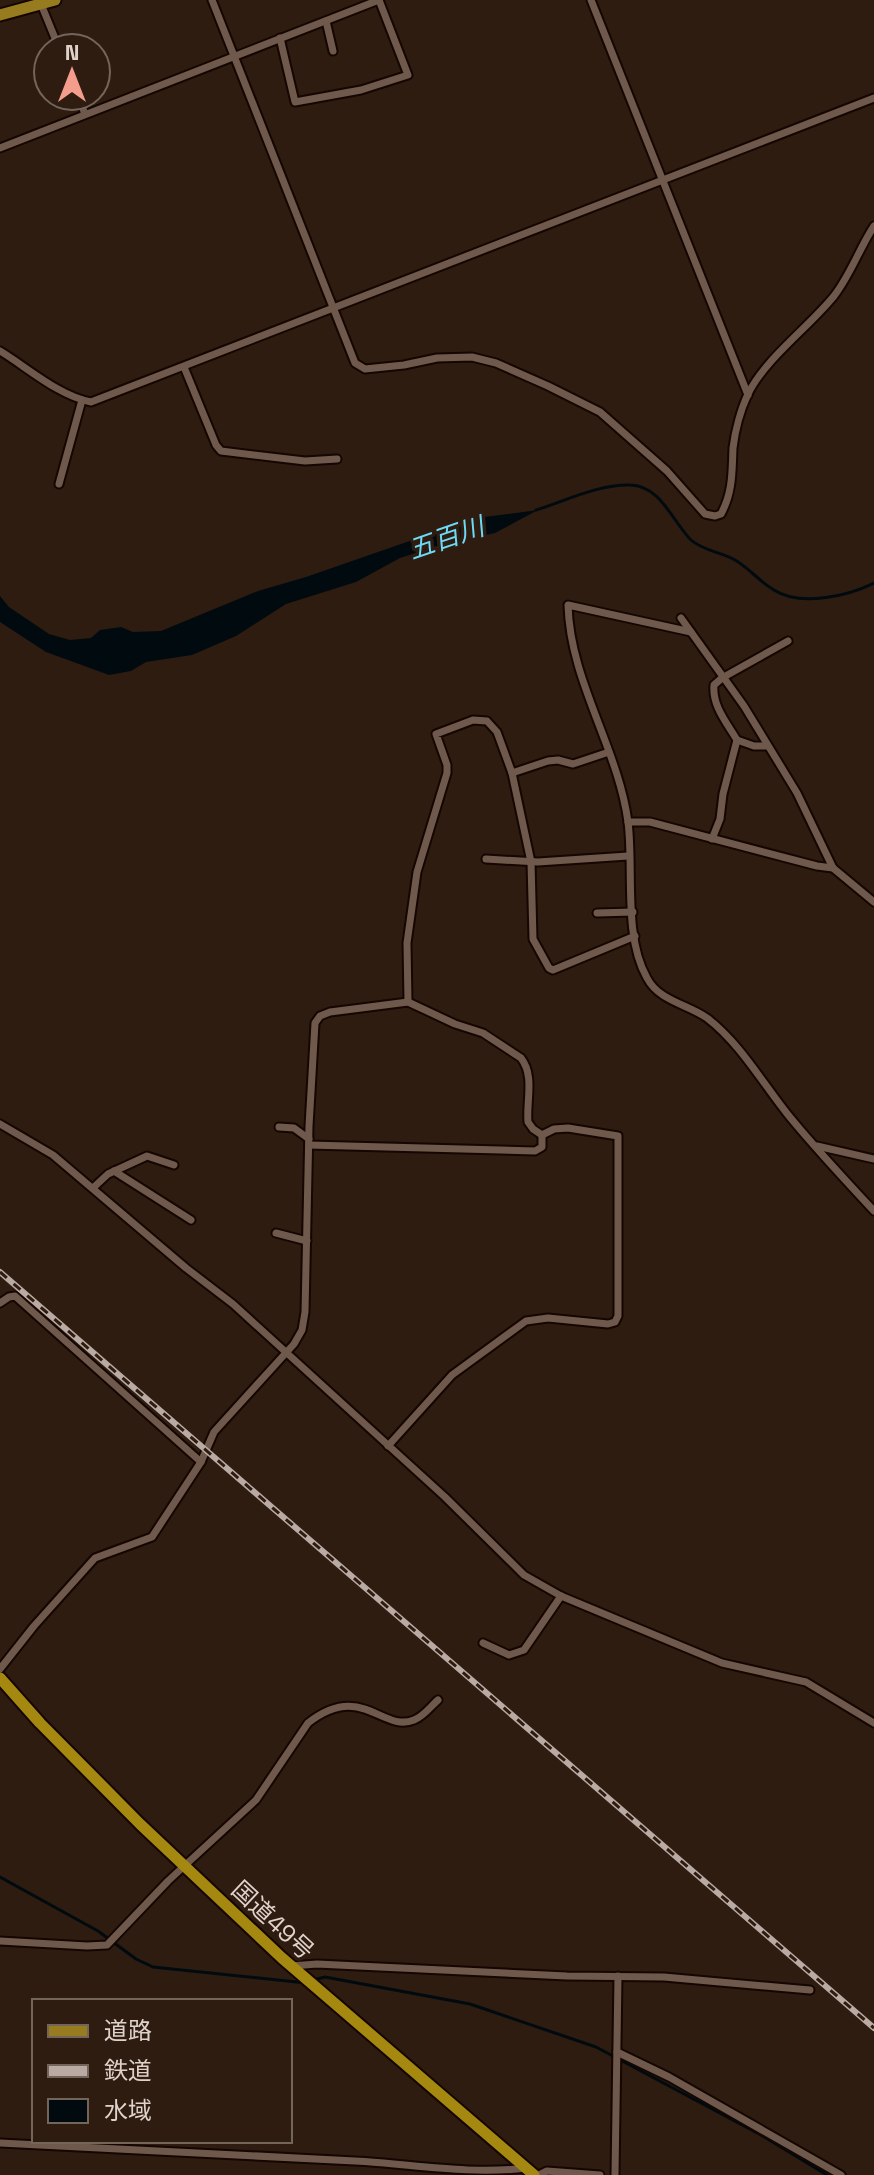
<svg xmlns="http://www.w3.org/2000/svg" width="874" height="2175" font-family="'Space Grotesk','Noto Sans JP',sans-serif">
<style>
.water{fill:#010b0f}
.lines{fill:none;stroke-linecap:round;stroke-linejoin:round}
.stream{stroke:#010b0f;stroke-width:3}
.minor-casing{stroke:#150601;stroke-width:11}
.primary-casing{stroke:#150601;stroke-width:15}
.trunk-casing{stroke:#150601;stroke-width:15}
.minor{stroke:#6e594c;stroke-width:7}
.primary{stroke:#977c1f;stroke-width:11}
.trunk{stroke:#a48810;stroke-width:11}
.rail-casing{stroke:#b9aba3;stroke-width:6}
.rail{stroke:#2e1c11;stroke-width:3;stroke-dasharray:9;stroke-linecap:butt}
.labels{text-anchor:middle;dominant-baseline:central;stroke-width:7;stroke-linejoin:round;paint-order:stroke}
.street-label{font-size:24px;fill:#ded2ca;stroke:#2e1c11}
.water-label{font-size:26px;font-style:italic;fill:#6ddbf6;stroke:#2e1c11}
</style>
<rect width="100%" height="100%" fill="#2e1c11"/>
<path class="water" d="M538 510 495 533 441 545 400 558 356 582 286 604 236 636 192 655 146 662 131 671 109 675 46 652 0 622V596L9 607 49 634 70 640 91 638 100 630 121 627 133 632 161 631 258 591 306 577 447 528 484 517Z"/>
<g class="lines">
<g class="stream">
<path d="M536 510C565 501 599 484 630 485 660 485 673 522 691 540 703 551 722 552 735 560 749 568 760 582 774 590 800 607 848 596 874 583"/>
<path d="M0 1877 98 1931 136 1959 153 1967 306 1983"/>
<path d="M313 1980 325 1977 470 2004 596 2047 761 2135 827 2175"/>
</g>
<g class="minor-casing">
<g id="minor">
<path d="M212 0 355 363 365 369 404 365 437 358 472 357 496 363 548 386 600 412 667 471 705 514 715 516 721 514C733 492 732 471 733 448 735 431 741 409 748 394 765 359 809 327 834 296 851 274 859 249 874 226"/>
<path d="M591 0 748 395"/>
<path d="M41 4 59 48"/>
<path d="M326 21 333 51"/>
<path d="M280 38 295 102 361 90 408 75 379 0"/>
<path d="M78 96 85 114"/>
<path d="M0 148 379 0"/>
<path d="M0 351C28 368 59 396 91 402L874 98"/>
<path d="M184 367 216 445 221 451 305 461 337 459"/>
<path d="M59 484 82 400"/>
<path d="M681 618 691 632"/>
<path d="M737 740 754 746H767"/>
<path d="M512 773 531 862 533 939 549 968 553 970 635 936"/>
<path d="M628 822H650L817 866 833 868"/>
<path d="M712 839 720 819 723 794 737 740C727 723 712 706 714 685L722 678 788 641"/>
<path d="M486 859 538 862 628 856"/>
<path d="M874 902 833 868 797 793 744 706 691 632 568 605C570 681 618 748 628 822 634 869 623 936 647 978 659 1001 687 1004 707 1018 740 1043 763 1084 789 1116 816 1149 845 1180 874 1211"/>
<path d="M597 913 633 912"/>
<path d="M0 1124 53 1155 186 1268 233 1304 445 1497 524 1575 561 1596 722 1663 806 1682 874 1723"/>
<path d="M279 1127 294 1128 309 1139"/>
<path d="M309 1145 535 1151 542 1147V1135"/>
<path d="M817 1146 874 1159"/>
<path d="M114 1171 191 1220"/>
<path d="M94 1187 108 1174 147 1156 174 1165"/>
<path d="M276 1233 307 1241"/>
<path d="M0 1303 9 1297 15 1296 201 1462"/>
<path d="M388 1446 452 1375 526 1321 548 1318 608 1324 615 1322 618 1316V1136L568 1128 554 1129 542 1135 533 1129 528 1122C526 1101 535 1076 521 1058L483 1033 455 1024 408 1002"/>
<path d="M483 1643 509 1655 524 1650 561 1596"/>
<path d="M0 1669 34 1626 95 1558 152 1537 201 1462 214 1432 294 1344 302 1330 305 1312 309 1126 315 1023 320 1016 330 1012 408 1002 407 943 417 872 447 773V765L436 734 473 720 487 721 497 732 512 773 548 761 558 760 573 764 609 752"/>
<path d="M0 1941 87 1946 107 1945 168 1881 256 1800 308 1723C362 1681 382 1733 414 1720 424 1716 430 1707 438 1700"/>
<path d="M291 1966 317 1964 567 1976 664 1977 810 1990"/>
<path d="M617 2052 669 2077 841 2175"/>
<path d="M0 2143C118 2149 237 2155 355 2161 412 2164 470 2175 526 2168"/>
<path d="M539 2175 547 2171 600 2175"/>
<path d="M615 2175 618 1976"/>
</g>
</g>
<g class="primary-casing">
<path id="primary" d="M0 15 55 0"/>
</g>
<g class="trunk-casing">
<path id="trunk" d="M0 1678 40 1723 140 1824 282 1958 534 2175"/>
</g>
<use href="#minor" class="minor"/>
<use href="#primary" class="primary"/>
<use href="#trunk" class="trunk"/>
<g class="rail-casing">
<path id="rail" d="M0 1272 874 2028"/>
</g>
<use href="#rail" class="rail"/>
</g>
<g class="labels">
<g class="street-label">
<text transform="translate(273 1920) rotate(43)">国道49号</text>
</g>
<g class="water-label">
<text transform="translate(446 538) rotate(-19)">五百川</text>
</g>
</g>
<rect x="32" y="1999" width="260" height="144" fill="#2e1c11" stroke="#74655b" stroke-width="2"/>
<rect x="48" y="2025" width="40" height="12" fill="#977c1f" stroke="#74655b" stroke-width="2"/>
<text x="104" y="2039" font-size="24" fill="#ded2ca">道路</text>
<rect x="48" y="2065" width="40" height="12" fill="#b9aba3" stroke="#74655b" stroke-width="2"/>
<text x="104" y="2079" font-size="24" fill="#ded2ca">鉄道</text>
<rect x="48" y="2099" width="40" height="24" fill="#010b0f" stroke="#74655b" stroke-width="2"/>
<text x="104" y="2119" font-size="24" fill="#ded2ca">水域</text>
<g transform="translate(72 72)"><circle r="38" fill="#2e1c11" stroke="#74655b" stroke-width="2"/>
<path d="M0-6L14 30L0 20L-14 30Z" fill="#f49d8d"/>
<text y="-12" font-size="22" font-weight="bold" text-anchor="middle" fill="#ded2ca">N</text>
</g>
</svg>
